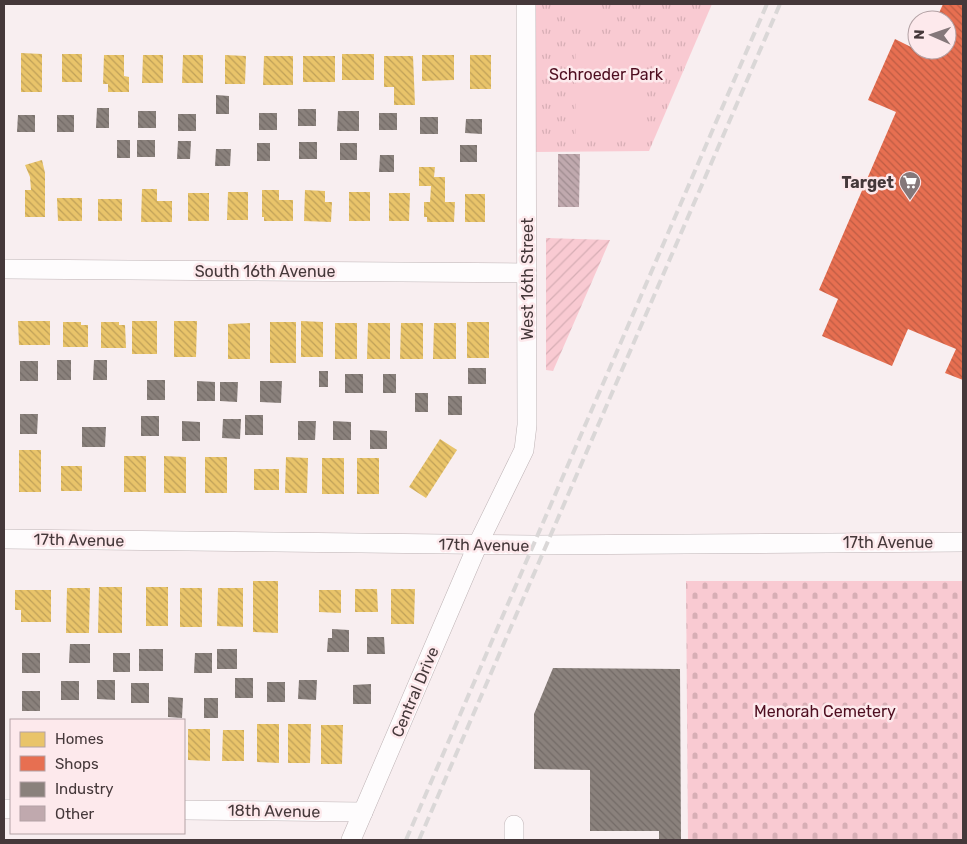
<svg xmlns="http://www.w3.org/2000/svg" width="967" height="844" font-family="Rubik,sans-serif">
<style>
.grass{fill:url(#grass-tufts)}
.cemetery{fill:url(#cemetery-stones)}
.garden{fill:url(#garden-furrows)}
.pitch{fill:#f9cad2}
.homes{fill:url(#homes-back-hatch)}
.shops{fill:url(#shops-back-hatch)}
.industry{fill:url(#industry-back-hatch)}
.building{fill:url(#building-back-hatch)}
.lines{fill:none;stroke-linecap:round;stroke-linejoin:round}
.minor-casing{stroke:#bdb2b4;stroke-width:20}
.minor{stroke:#fefcfd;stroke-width:19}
.rail{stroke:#dad7d7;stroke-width:4;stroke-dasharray:10 5;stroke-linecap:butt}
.labels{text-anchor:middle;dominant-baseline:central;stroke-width:5;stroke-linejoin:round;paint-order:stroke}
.park-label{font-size:16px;fill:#4e0e20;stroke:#fde9ec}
.poi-label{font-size:16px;font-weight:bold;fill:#45383a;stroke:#fde9ec;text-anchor:end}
.street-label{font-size:16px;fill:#45383a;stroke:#fde9ec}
</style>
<defs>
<pattern id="grass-tufts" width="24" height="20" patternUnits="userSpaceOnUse" patternTransform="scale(1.25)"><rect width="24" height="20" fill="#f9cad2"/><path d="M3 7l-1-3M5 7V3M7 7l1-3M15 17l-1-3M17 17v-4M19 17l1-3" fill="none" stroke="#d7aeb5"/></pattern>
<pattern id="cemetery-stones" width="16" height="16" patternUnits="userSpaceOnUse" patternTransform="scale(1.25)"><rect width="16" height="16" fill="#f9cad2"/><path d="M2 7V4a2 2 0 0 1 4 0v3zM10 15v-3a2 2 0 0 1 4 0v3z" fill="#d7aeb5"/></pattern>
<pattern id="garden-furrows" width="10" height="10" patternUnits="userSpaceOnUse" patternTransform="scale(1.25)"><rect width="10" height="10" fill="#f9cad2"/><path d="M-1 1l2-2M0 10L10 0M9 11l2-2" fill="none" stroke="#d7aeb5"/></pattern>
<pattern id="homes-back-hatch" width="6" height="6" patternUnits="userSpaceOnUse" patternTransform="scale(1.25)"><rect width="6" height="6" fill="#e9c46a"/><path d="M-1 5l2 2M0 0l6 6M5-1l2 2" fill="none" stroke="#bfa058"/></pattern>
<pattern id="shops-back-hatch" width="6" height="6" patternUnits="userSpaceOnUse" patternTransform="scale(1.25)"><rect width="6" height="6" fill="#e76f51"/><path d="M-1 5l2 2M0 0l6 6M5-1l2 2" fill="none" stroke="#bd5c44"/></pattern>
<pattern id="industry-back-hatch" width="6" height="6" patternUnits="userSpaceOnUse" patternTransform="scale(1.25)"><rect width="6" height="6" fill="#8a817c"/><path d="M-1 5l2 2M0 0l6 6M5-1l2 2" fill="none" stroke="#736b67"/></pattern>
<pattern id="building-back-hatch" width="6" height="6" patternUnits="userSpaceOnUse" patternTransform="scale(1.25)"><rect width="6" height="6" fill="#c0a9ae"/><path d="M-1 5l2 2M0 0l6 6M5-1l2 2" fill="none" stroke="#9e8b8f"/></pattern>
</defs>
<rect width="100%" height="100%" fill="#f8eef0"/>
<path class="grass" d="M535 4H712L649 151 535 152Z"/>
<path class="cemetery" d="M686 581H963V840H688Z"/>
<path class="garden" d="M546 238 610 240 553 371 546 370Z"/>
<g class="pitch">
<rect x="565" y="4" width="35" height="24"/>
<rect x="576" y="47" width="67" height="89"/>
</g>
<g class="homes">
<path d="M21 53 42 54V92H21Z"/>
<rect x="62" y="54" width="20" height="28"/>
<rect x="342" y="54" width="32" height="26"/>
<path d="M104 55H124V76L129 77V92H108V84H103Z"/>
<path d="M143 55H163V83H142Z"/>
<path d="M183 55H203V83H182Z"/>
<path d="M225 55 246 56 245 84H225Z"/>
<path d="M422 55H454V80L422 81Z"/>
<rect x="470" y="55" width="21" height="34"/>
<path d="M264 56H293V85H263Z"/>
<rect x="303" y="56" width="32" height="26"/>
<path d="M384 56H413L415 105H394V87H384Z"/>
<path d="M42 160 45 173V217H25V190H31L30 177 25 165Z"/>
<path d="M419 167H435L434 177H445V202H455L454 222H427V217H424V202H430L431 186H419Z"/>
<path d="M142 189H157V201H172V222H141Z"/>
<path d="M262 190H279V200H293V221H264V217H262Z"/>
<path d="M305 190 325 191V202H332L331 222 304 221Z"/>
<path d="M228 192H248V220H227Z"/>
<rect x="349" y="192" width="21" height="29"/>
<rect x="188" y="193" width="21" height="28"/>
<path d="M389 193H410L409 221H389Z"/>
<rect x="465" y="194" width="20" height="28"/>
<path d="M57 198H82V221H58Z"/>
<rect x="98" y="199" width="24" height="22"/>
<path d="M18 321H50V345H19Z"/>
<rect x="132" y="321" width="25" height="33"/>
<path d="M174 321H197L196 357H174Z"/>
<path d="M301 321 323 322V357H301Z"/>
<path d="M63 322H81V325H88V347H63Z"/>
<path d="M101 322H119V325H125L126 348H101Z"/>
<rect x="270" y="322" width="26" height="41"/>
<rect x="467" y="322" width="22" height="36"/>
<path d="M250 323V359H228V324Z"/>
<rect x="335" y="323" width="22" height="36"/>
<path d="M368 323H390V359H367Z"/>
<path d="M401 323H423V359H400Z"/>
<path d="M434 323H456V359H433Z"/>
<path d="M440 439 457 450 426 498 409 487Z"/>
<rect x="19" y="450" width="22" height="42"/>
<rect x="124" y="456" width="22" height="36"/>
<path d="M164 456 186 457V493H164Z"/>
<rect x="205" y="457" width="22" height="36"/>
<path d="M286 457 308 458 307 493H285Z"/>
<rect x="322" y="458" width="22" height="36"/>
<rect x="357" y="458" width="22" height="36"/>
<rect x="61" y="466" width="21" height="25"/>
<rect x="254" y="469" width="25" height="21"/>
<path d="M253 581H278V633L253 632Z"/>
<path d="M99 587H122V633H98Z"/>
<rect x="146" y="587" width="22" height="39"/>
<path d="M67 588H90L89 633H66Z"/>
<rect x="180" y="588" width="22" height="39"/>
<path d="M218 588H243V627L217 626Z"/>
<path d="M355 589H377L378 612H355Z"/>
<path d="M391 589H415L414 624H391Z"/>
<path d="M15 590H51V622H21V610H15Z"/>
<path d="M319 590H341V613L319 612Z"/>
<path d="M257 724H279V763L257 762Z"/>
<path d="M288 724H311L310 763H288Z"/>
<path d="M321 725H343L342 764H321Z"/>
<path d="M188 729H210V761L188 760Z"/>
<path d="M223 730H244V761H222Z"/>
</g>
<path class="shops" d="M943 4H963V380L945 373 956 349 908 329 892 366 822 336 838 299 819 290 896 112 868 100 895 39 917 50H947V20H936Z"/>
<g class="industry">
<path d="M216 95 229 96V114H216Z"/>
<path d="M97 108H109V128H96Z"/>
<rect x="298" y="109" width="18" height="17"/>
<rect x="138" y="111" width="18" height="17"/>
<path d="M338 111H359V131H337Z"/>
<rect x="259" y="113" width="18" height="17"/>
<rect x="379" y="113" width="18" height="17"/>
<rect x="178" y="114" width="18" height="17"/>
<path d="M18 115H35V132H17Z"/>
<rect x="57" y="115" width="17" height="17"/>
<rect x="420" y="117" width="18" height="17"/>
<path d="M466 119H482V134L465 133Z"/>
<rect x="117" y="140" width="13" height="18"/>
<rect x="137" y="140" width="18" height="17"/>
<path d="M178 141H191L190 159H177Z"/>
<rect x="299" y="142" width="18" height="17"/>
<rect x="257" y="143" width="13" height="18"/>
<rect x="340" y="143" width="17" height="17"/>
<rect x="460" y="145" width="17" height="17"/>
<path d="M216 149H231L230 166H215Z"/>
<path d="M380 155H394V172H379Z"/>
<rect x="57" y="360" width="14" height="20"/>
<path d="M94 360H107V380H93Z"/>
<rect x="20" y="361" width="18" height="20"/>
<rect x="468" y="368" width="18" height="16"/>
<rect x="319" y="371" width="9" height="16"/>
<rect x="345" y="374" width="18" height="19"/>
<rect x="383" y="374" width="13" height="19"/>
<rect x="147" y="380" width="18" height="20"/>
<path d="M197 381 215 382V401H197Z"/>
<path d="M260 381H282L281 403 260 402Z"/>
<path d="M220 382H238L237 402 220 401Z"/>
<rect x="415" y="393" width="13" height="19"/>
<rect x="448" y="396" width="14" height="19"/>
<path d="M20 414H38L37 434H20Z"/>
<rect x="245" y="415" width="18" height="20"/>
<rect x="141" y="416" width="18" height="20"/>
<path d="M223 419H241L240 439 222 438Z"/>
<path d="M182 421 200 422V441H182Z"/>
<path d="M298 421H316L315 440H298Z"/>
<path d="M333 421 351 422V440H333Z"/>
<path d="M82 427H106L105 447H82Z"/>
<path d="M370 430 387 431V449H370Z"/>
<path d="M332 629 349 630V652H327L328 638H332Z"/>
<path d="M367 637H384L385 654H367Z"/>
<path d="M70 644H90V663H69Z"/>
<rect x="139" y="649" width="24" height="22"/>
<rect x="217" y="649" width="20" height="20"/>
<rect x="22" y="653" width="18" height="20"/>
<rect x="113" y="653" width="17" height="19"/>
<path d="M195 653H212V673H194Z"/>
<path d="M553 668 680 669 681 840H659V831H590V770L534 769V714Z"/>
<rect x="235" y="678" width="18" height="20"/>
<path d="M97 680H115V700L97 699Z"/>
<path d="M299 680H317L316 700 298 699Z"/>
<rect x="61" y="681" width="18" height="19"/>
<rect x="267" y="682" width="18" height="20"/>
<rect x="131" y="683" width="18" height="20"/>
<path d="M371 684V704H353V685Z"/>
<rect x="22" y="691" width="18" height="20"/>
<path d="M168 697 183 698 182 718 168 717Z"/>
<rect x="204" y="698" width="14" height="20"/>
</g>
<path class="building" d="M558 154H580L579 207H558Z"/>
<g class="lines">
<g class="minor-casing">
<g id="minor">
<path d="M4 269 527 273"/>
<path d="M4 539 534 545 963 542"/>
<path d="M4 809H11"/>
<path d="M184 810 363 812"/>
<path d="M351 840 478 544 524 450 527 425 526 4"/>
<path d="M514 840V825"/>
</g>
</g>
<use href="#minor" class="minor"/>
<g class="rail">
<path d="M406 840 767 4"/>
<path d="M419 840 780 4"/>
</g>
</g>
<defs>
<g id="supermarket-pin" transform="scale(1.125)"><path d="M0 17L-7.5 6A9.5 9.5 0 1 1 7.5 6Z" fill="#84787a" stroke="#fde9ec"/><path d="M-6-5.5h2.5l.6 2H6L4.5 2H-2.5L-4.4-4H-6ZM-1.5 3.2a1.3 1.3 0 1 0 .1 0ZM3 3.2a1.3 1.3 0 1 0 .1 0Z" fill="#fff"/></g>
</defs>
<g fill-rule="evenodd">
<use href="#supermarket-pin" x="910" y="182"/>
</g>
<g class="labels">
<g class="park-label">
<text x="606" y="74">Schroeder Park</text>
<text x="825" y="711">Menorah Cemetery</text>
</g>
<g class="poi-label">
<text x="894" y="182">Target</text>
</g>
<g class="street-label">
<text x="265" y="271">South 16th Avenue</text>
<text transform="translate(527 279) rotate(-90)">West 16th Street</text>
<text transform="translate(79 540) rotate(1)">17th Avenue</text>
<text x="888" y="542">17th Avenue</text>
<text transform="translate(484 545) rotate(1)">17th Avenue</text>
<text transform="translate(415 692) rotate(-67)">Central Drive</text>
<text transform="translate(274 811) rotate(1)">18th Avenue</text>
</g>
</g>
<rect width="967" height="844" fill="none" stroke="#45383a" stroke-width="10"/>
<rect x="10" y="719" width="175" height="115" fill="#fde9ec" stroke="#b3a2a5"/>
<rect x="20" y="732" width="25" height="15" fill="#e9c46a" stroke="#b3a2a5"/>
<text x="55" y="744" font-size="15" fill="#45383a">Homes</text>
<rect x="20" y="756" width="25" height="15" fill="#e76f51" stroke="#b3a2a5"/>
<text x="55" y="769" font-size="15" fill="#45383a">Shops</text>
<rect x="20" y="782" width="25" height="15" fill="#8a817c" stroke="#b3a2a5"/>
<text x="55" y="794" font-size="15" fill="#45383a">Industry</text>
<rect x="20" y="806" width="25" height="15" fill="#c0a9ae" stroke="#b3a2a5"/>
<text x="55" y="819" font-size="15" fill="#45383a">Other</text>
<g transform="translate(932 35) rotate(272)"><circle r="24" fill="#fde9ec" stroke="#b3a2a5"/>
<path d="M0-4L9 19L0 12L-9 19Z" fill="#84787a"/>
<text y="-8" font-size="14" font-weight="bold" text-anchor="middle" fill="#45383a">N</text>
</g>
</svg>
